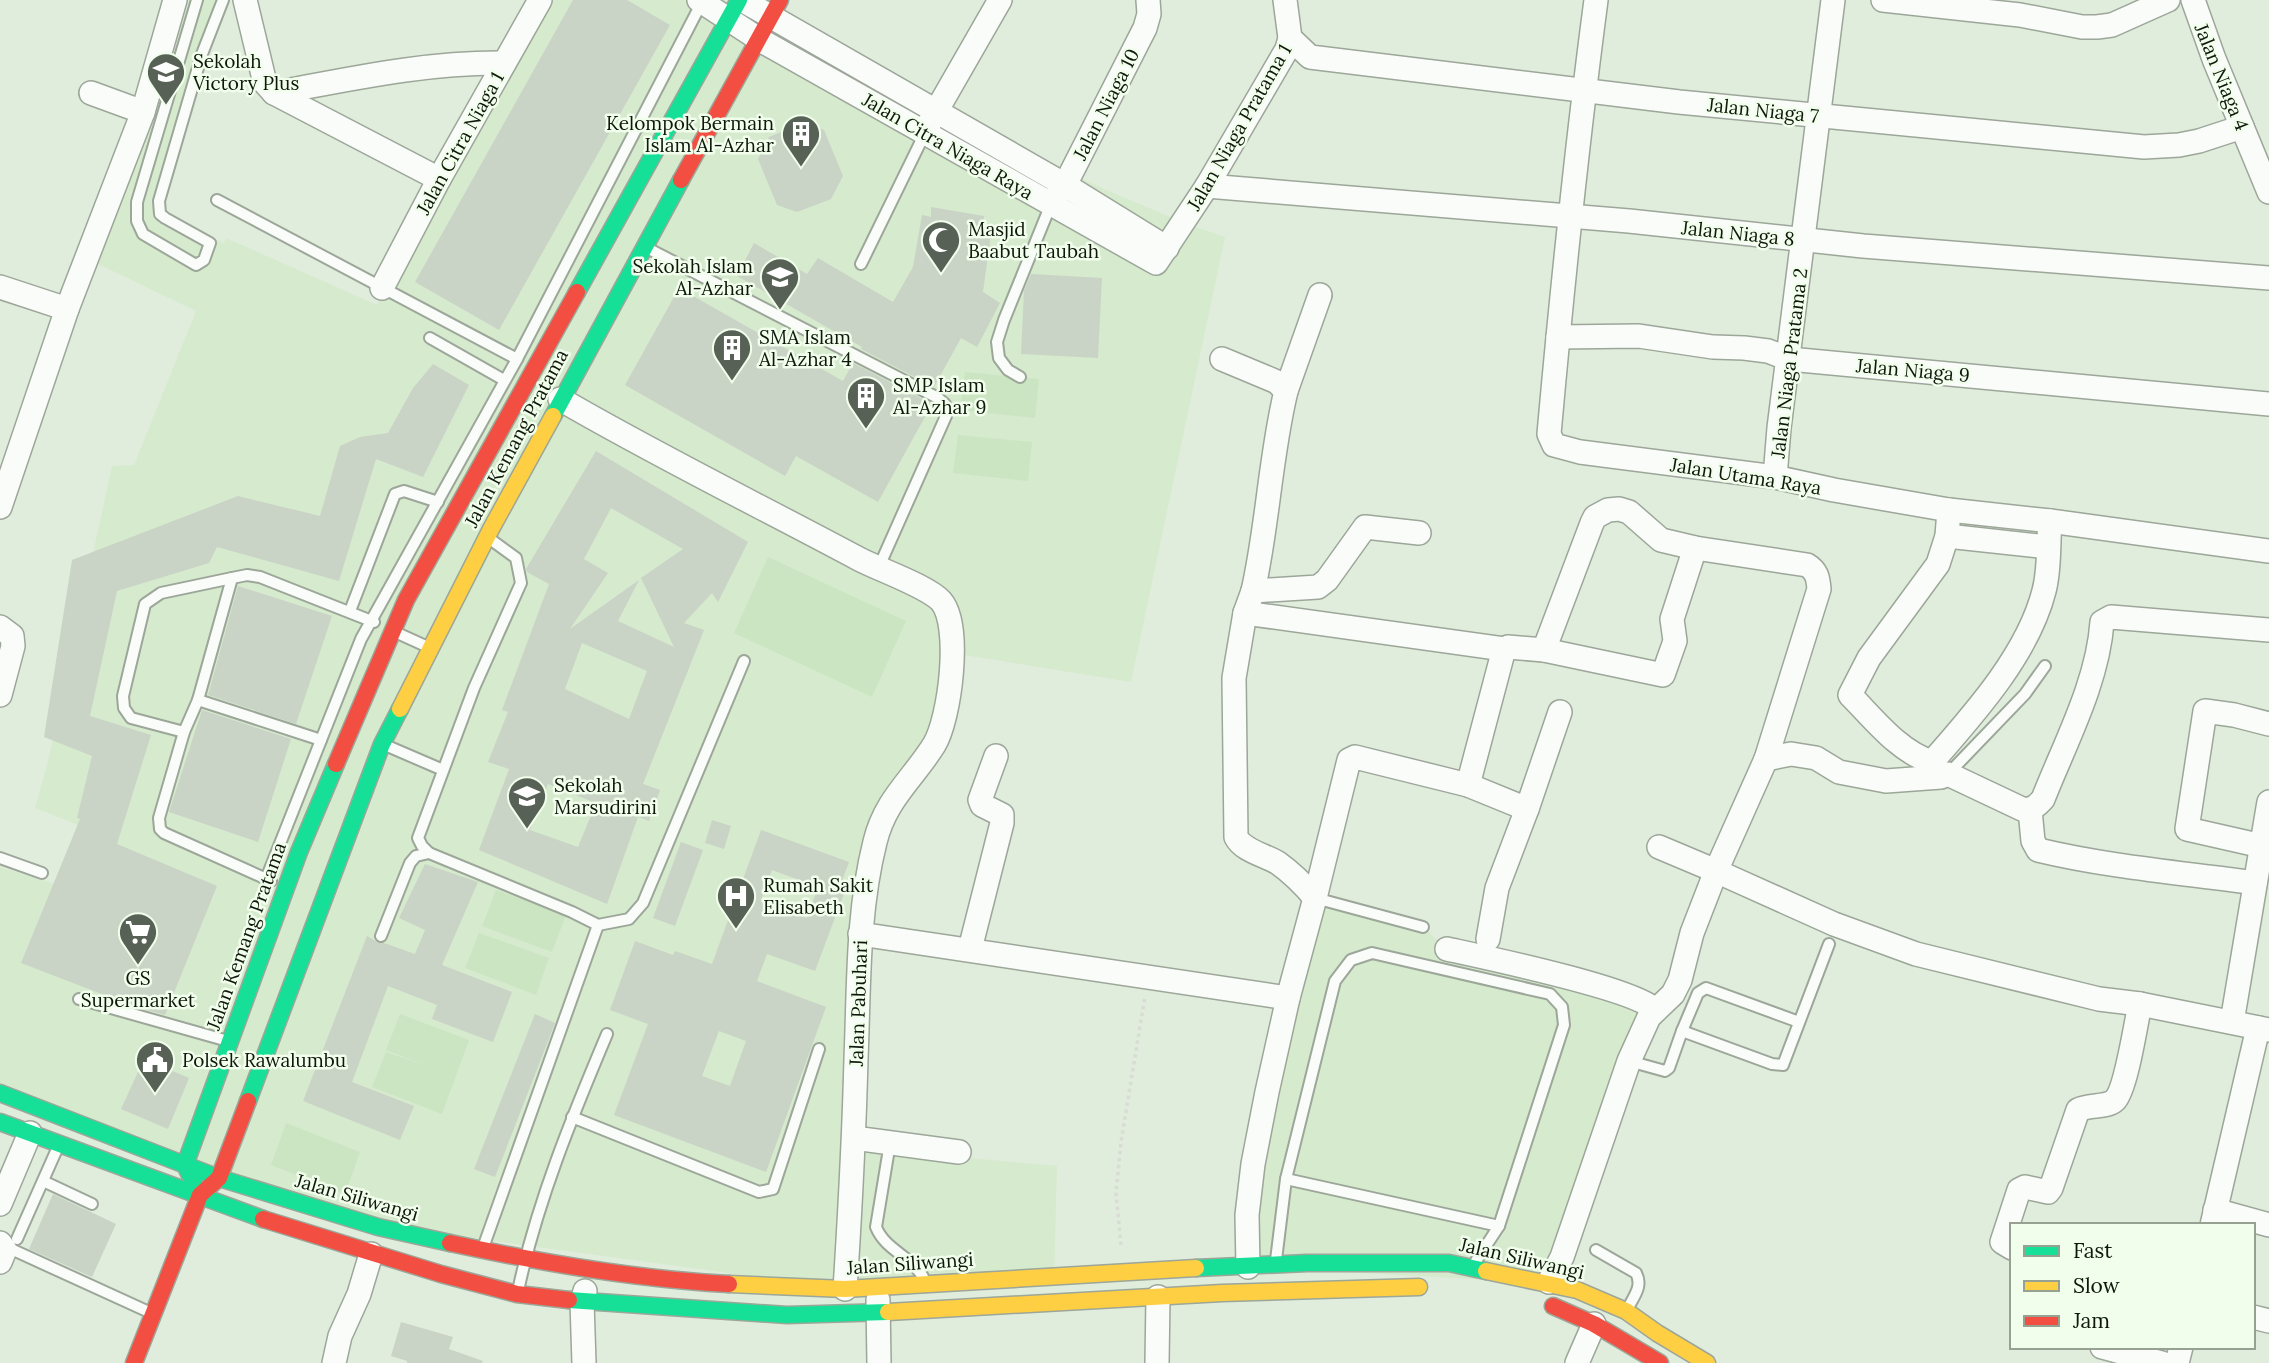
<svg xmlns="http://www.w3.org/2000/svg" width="2269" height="1363" font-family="Lora,serif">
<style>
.built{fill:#d6eace}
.green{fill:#cbe5c2}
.building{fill:#c9d3c6;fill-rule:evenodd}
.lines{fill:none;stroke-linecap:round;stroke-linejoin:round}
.lane-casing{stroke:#9ca699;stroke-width:14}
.street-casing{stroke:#9ca699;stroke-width:26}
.fast-casing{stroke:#9ca699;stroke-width:19}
.slow-casing{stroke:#9ca699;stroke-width:19}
.jam-casing{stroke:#9ca699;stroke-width:19}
.path{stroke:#d8dbd6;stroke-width:3.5;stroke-dasharray:3.5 3.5;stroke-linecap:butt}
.lane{stroke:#fafcfa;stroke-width:10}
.street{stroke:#fafcfa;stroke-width:23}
.fast{stroke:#16e098;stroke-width:16}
.slow{stroke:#ffcf43;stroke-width:16}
.jam{stroke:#f24e42;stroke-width:16}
.labels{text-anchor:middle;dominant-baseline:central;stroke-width:5;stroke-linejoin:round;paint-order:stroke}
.poi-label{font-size:19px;fill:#0f160c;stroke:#f0feeb;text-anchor:start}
.street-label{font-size:19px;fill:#0f160c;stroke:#f0feeb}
</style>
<rect width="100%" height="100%" fill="#e0eddc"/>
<g class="built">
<path d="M178 0H220L157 212 224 243 226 238 377 305 541 0H772L795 32 1097 186 1187 224 1225 237 1131 682 958 654 935 758 890 790 863 928 848 1147 1057 1166 1054 1276 845 1289 326 1218 0 1097V867L64 887 86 828 35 808 48 761 112 466 134 465 196 311 92 261Z"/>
<path d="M1315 898 1423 927 1447 949 1651 1005 1548 1283 1248 1267 1247 1214Z"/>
</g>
<g class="green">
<path d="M965 372 1039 379 1035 418 960 410Z"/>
<path d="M958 435 1032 442 1028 481 953 473Z"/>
<path d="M768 557 906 621 872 697 734 633Z"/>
<path d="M496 890 566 915 552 952 482 926Z"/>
<path d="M479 933 549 958 536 995 465 968Z"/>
<path d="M400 1014 469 1040 442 1114 372 1087 386 1052 427 1066 386 1050Z"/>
<path d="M286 1123 360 1152 345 1194 271 1165Z"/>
</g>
<g class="building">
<path d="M573 0H627L670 25 499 330 415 282Z"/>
<path d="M806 122 824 130 843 176 831 199 797 212 777 205 758 159 769 137Z"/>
<path d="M931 207 984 216 983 226 992 227 983 292 1000 303 977 347 961 338 934 387 861 349 862 347 737 276 754 243 807 274 818 258 893 302 913 267 922 215 931 217Z"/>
<path d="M1031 274 1102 278 1098 358 1021 354 1024 291Z"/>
<path d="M679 288 843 381 853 363 932 404 878 502 796 456 785 476 625 385Z"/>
<path d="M433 364 469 385 423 477 376 459 339 581 217 547 209 563 117 591 90 716 151 735 117 844 217 886 165 1015 133 1006 21 963 80 819 77 818 92 756 44 737 72 560 238 496 320 516 340 446 360 437 388 433 413 388Z"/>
<path d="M596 451 748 542 718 602 712 593 684 623 704 630 643 784 660 790 649 821 638 817 607 904 479 850 509 769 488 762 508 712 502 710 549 584 527 572 526 569ZM611 508 683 549 641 578 674 647 618 621 639 580 570 629 608 573 584 559ZM582 643 647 671 629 719 565 689ZM548 784 596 803 578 847 530 830Z"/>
<path d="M238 586 332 616 296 724 208 695Z"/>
<path d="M202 710 291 739 258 842 169 812Z"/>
<path d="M712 820 731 826 724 849 705 843Z"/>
<path d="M761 830 849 862 839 889 845 891 815 971 767 954 757 981 826 1007 766 1172 614 1115 648 1024 610 1010 635 941 673 955 675 951 712 964ZM772 870 818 887 807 918 761 900ZM719 1031 746 1041 730 1086 702 1076Z"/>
<path d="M681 842 703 850 675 926 653 918Z"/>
<path d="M425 864 478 882 442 965 512 992 493 1042 432 1019 437 1005 388 986 352 1082 414 1106 400 1140 303 1101 367 936 379 943H384L415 954 425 930 399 918Z"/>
<path d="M535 1014 555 1023 495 1177 474 1169Z"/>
<path d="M144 1059 189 1078 168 1129 121 1109Z"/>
<path d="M53 1194 116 1224 92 1277 29 1249Z"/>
<path d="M401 1322 453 1337 449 1349 483 1361 482 1363H407V1361L391 1356Z"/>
</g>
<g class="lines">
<g class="lane-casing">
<g id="lane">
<path d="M197 0 137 202V221L143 234 196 265 204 260 210 243 165 218 160 214 159 201 202 54 223 0"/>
<path d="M217 200 517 359"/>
<path d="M647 248 938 398 945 404 946 416 878 569"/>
<path d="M861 264 925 133"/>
<path d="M430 338 504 380"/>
<path d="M1020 377 1008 370 999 358 997 342 1004 320 1051 204"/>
<path d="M350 611 395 494 404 491 438 502"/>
<path d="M395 632 428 647"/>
<path d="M198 700 321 740"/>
<path d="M184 732 131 718 124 708 123 696 145 604 161 593 232 578"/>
<path d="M385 745 443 770"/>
<path d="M1948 774 2025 694 2045 666"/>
<path d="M429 853 422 846 418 838 474 688 521 583 516 558 490 539"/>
<path d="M0 858 42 873"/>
<path d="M266 879 361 639 517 359 702 2"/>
<path d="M271 881 164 833 160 829 159 818 184 732 198 700 232 578 247 575 260 577 374 622"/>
<path d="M1315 898 1423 927"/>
<path d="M381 936 410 863 416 856 429 853 572 912 598 925 629 919 643 903 744 661"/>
<path d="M79 999 228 1041"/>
<path d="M1682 1031 1698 993 1706 988 1799 1022"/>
<path d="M1629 1061 1665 1071 1669 1068 1682 1031 1772 1064 1783 1065 1829 944"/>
<path d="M572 1117 759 1192 773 1189 819 1049"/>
<path d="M890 1143 876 1227C885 1250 911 1256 923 1277"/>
<path d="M1286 1179 1499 1226"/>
<path d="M43 1181 92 1204"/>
<path d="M17 1239 57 1149"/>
<path d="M484 1245 598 925"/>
<path d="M5 1250 11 1249 149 1312"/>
<path d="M1596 1250 1636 1273C1643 1286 1634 1296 1628 1308"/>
<path d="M1276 1260 1286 1179 1335 981 1351 960 1372 953 1550 994 1562 1007 1564 1025 1499 1226 1476 1261"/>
<path d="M518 1291C537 1202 572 1117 607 1034"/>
</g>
</g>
<g class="street-casing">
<g id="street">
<path d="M245 0 265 83 274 93"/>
<path d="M699 0 760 40 1156 263 1207 186 1287 49 1290 38 1285 0"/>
<path d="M742 0 1065 185 1167 248"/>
<path d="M1596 0C1577 144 1562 289 1549 434L1554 445 1580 452 1775 477 1834 490 1949 510 2050 521 2269 551"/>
<path d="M1883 0 2020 15 2082 27H2097L2112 25 2168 0"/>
<path d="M2193 0 2214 59 2269 192"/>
<path d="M1290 38 1310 57 1679 102 2144 147 2179 145 2199 141 2242 127"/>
<path d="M91 93 143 112"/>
<path d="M930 122 1000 0"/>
<path d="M439 179 274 93C350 79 426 62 504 63"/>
<path d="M1207 186 1629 221 1863 246 2269 278"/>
<path d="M1057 195 1065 185 1145 28 1149 14 1148 0"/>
<path d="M0 287 67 309 0 507"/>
<path d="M382 288 439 179 540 0"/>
<path d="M67 309 143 112 175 0"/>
<path d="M1558 337 1639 336 1713 347 1744 348 1768 351 1789 359 2269 404"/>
<path d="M1222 359 1277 382 1286 391C1270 457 1268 525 1253 591"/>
<path d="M1286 391 1320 295"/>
<path d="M560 399C658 456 760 506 859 559 880 570 927 586 941 601 962 625 950 719 934 745 912 780 885 800 875 842 857 913 859 987 856 1059 854 1136 850 1212 845 1289"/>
<path d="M1775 477 1779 428 1833 0"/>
<path d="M1949 510 1947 536 1938 564 1869 658 1850 695C1874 719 1899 752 1932 762 1974 714 2028 654 2044 591 2050 569 2048 544 2050 521"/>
<path d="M1947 536 2048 547"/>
<path d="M1245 613 1504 649"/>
<path d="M0 627 12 636 13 646 0 695"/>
<path d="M1544 650 1592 523 1595 517 1608 510 1619 509 1629 512 1661 540 1695 548 1807 565C1817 571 1818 578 1819 589L1766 759 1716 871 1834 924 1916 954 2099 999 2140 1004 2269 1030"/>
<path d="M1766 759 1791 754 1816 758 1839 772 1886 781 1941 777 1948 774 2022 809C2032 810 2036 807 2043 799 2065 743 2098 682 2102 622L2111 617 2269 630"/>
<path d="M1468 785 1527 809"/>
<path d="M2030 810 2033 841 2038 850C2109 867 2183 873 2255 883"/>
<path d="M2262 846 2187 829 2205 711 2234 715 2269 724"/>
<path d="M1315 898C1304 885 1292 873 1278 863 1265 855 1243 851 1236 837L1234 678 1245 613 1253 591 1318 587 1327 580 1365 527 1419 533"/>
<path d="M860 934 1288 998"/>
<path d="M1488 939 1497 888 1527 809 1560 712"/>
<path d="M970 949 1002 823V815L982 805 980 800 996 756"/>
<path d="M1447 949C1483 957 1636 989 1655 1010"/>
<path d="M2232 1022 2269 802"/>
<path d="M854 1138 959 1152"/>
<path d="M0 1204 30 1133"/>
<path d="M2215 1210 2269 1225"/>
<path d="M2212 1225 2258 1028"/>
<path d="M0 1243 5 1250 0 1262"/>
<path d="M2012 1248 2002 1242 2019 1190 2025 1187 2048 1192 2051 1188 2078 1110C2089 1104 2107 1108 2115 1100 2126 1089 2136 1023 2140 1004"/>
<path d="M1248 1267 1247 1215 1253 1164 1267 1092 1288 998 1315 898 1349 760 1355 757 1468 785 1504 649 1508 647 1544 650 1663 675 1675 641 1672 619 1695 548"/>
<path d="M1549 1282 1562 1257 1629 1061 1649 1017 1673 994 1680 980 1692 933 1716 871 1659 847"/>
<path d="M878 1300 879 1363"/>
<path d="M2253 1317 2269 1321"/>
<path d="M2102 1347 2162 1363"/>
<path d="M334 1363 340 1336 359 1294 371 1254"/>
<path d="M584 1363 582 1302 585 1291"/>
<path d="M1157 1363 1158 1297"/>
<path d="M1577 1363 1594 1324"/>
<path d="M2177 1363 2181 1347"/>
</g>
</g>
<g class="fast-casing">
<g id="fast">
<path d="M577 292 739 0"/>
<path d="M553 416 681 180"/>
<path d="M0 1093 219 1178 378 1227 450 1243"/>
<path d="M248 1101 382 744 400 709"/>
<path d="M0 1122 263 1219"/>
<path d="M196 1188 185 1165 299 852 336 764"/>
<path d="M1196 1268 1307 1263H1449L1486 1271"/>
<path d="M569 1300 787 1315 888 1312"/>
</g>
</g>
<g class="slow-casing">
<g id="slow">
<path d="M400 709 491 529 553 416"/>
<path d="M1486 1271 1577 1290 1626 1311 1657 1333 1707 1363"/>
<path d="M729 1284 845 1289 1196 1268"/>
<path d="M888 1312 1222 1293 1419 1287"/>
</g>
</g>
<g class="jam-casing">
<g id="jam">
<path d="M681 180 780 0"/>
<path d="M336 764 406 600 577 292"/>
<path d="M263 1219 441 1274 517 1294 569 1300"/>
<path d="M450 1243C542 1263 634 1279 729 1284"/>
<path d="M1553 1306 1594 1324 1660 1363"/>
<path d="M134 1363 200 1195 219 1178 248 1101"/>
</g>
</g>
<path class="path" d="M1121 1245 1116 1193 1121 1142 1145 996"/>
<use href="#lane" class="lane"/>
<use href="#street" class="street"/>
<use href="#fast" class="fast"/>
<use href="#slow" class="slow"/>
<use href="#jam" class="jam"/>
</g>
<defs>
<g id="school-pin" transform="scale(2.0125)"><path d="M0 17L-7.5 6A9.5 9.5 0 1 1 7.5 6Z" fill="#586155" stroke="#f0feeb"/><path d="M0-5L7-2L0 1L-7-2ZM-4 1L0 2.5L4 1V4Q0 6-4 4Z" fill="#fff"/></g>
<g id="building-pin" transform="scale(2.0125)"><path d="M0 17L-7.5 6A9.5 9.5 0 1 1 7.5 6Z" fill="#586155" stroke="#f0feeb"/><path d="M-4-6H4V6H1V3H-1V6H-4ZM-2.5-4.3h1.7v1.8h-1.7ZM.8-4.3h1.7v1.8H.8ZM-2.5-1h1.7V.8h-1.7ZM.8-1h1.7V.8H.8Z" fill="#fff"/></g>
<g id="mosque-pin" transform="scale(2.0125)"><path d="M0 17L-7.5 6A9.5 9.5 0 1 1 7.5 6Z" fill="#586155" stroke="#f0feeb"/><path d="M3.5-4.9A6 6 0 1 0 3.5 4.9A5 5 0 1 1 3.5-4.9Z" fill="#fff"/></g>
<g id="hospital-pin" transform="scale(2.0125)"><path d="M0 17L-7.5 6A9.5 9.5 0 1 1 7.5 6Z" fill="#586155" stroke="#f0feeb"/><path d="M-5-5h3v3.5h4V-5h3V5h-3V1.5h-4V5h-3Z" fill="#fff"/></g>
<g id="supermarket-pin" transform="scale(2.0125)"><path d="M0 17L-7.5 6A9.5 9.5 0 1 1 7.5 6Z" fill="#586155" stroke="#f0feeb"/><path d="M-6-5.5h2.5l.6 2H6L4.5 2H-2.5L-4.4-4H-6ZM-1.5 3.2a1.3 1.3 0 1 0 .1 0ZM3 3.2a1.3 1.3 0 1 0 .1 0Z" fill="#fff"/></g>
<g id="civic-pin" transform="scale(2.0125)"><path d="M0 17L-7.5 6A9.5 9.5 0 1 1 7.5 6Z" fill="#586155" stroke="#f0feeb"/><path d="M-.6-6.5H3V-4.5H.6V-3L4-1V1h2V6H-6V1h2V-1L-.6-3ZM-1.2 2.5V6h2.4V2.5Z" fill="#fff"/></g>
</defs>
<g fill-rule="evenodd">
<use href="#school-pin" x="166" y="72"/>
<use href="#building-pin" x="801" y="134"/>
<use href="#mosque-pin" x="941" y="240"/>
<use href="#school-pin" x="780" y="277"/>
<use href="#building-pin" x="732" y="348"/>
<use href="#building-pin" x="866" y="396"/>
<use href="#school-pin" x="527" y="796"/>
<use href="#hospital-pin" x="736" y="896"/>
<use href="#supermarket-pin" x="138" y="932"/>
<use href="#civic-pin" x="155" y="1060"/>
</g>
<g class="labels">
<g class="poi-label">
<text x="193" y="61">Sekolah<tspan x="193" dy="22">Victory Plus</tspan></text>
<text x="774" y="123" text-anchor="end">Kelompok Bermain<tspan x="774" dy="22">Islam Al-Azhar</tspan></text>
<text x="968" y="229">Masjid<tspan x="968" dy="22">Baabut Taubah</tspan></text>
<text x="753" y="266" text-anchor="end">Sekolah Islam<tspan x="753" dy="22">Al-Azhar</tspan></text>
<text x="759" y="337">SMA Islam<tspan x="759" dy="22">Al-Azhar 4</tspan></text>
<text x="893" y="385">SMP Islam<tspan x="893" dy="22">Al-Azhar 9</tspan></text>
<text x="554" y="785">Sekolah<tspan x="554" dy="22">Marsudirini</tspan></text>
<text x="763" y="885">Rumah Sakit<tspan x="763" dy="22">Elisabeth</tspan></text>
<text x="138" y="978" text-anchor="middle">GS<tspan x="138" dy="22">Supermarket</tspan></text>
<text x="182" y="1060">Polsek Rawalumbu</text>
</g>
<g class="street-label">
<text transform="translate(2222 77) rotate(68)">Jalan Niaga 4</text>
<text transform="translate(1106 104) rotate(-63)">Jalan Niaga 10</text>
<text transform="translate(1763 110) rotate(6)">Jalan Niaga 7</text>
<text transform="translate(1239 127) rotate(-60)">Jalan Niaga Pratama 1</text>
<text transform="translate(460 143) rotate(-61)">Jalan Citra Niaga 1</text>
<text transform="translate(948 146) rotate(30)">Jalan Citra Niaga Raya</text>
<text transform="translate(1738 233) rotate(6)">Jalan Niaga 8</text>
<text transform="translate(1789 363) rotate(-83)">Jalan Niaga Pratama 2</text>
<text transform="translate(1913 370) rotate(5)">Jalan Niaga 9</text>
<text transform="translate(516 438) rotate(-62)">Jalan Kemang Pratama</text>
<text transform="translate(1746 476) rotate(9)">Jalan Utama Raya</text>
<text transform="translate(246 936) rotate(-70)">Jalan Kemang Pratama</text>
<text transform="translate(858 1003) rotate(-88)">Jalan Pabuhari</text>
<text transform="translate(357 1197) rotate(16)">Jalan Siliwangi</text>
<text transform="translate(1522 1258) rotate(13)">Jalan Siliwangi</text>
<text transform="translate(910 1263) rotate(-4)">Jalan Siliwangi</text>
</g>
</g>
<rect x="2010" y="1223" width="245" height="126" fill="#f0feeb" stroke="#96a192" stroke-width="2"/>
<rect x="2024" y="1246" width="35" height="10" fill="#16e098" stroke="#96a192" stroke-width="2"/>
<text x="2073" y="1258" font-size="21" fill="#0f160c">Fast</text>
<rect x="2024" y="1281" width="35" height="10" fill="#ffcf43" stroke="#96a192" stroke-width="2"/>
<text x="2073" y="1293" font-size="21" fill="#0f160c">Slow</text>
<rect x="2024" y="1316" width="35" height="10" fill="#f24e42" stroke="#96a192" stroke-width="2"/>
<text x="2073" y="1328" font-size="21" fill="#0f160c">Jam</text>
</svg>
